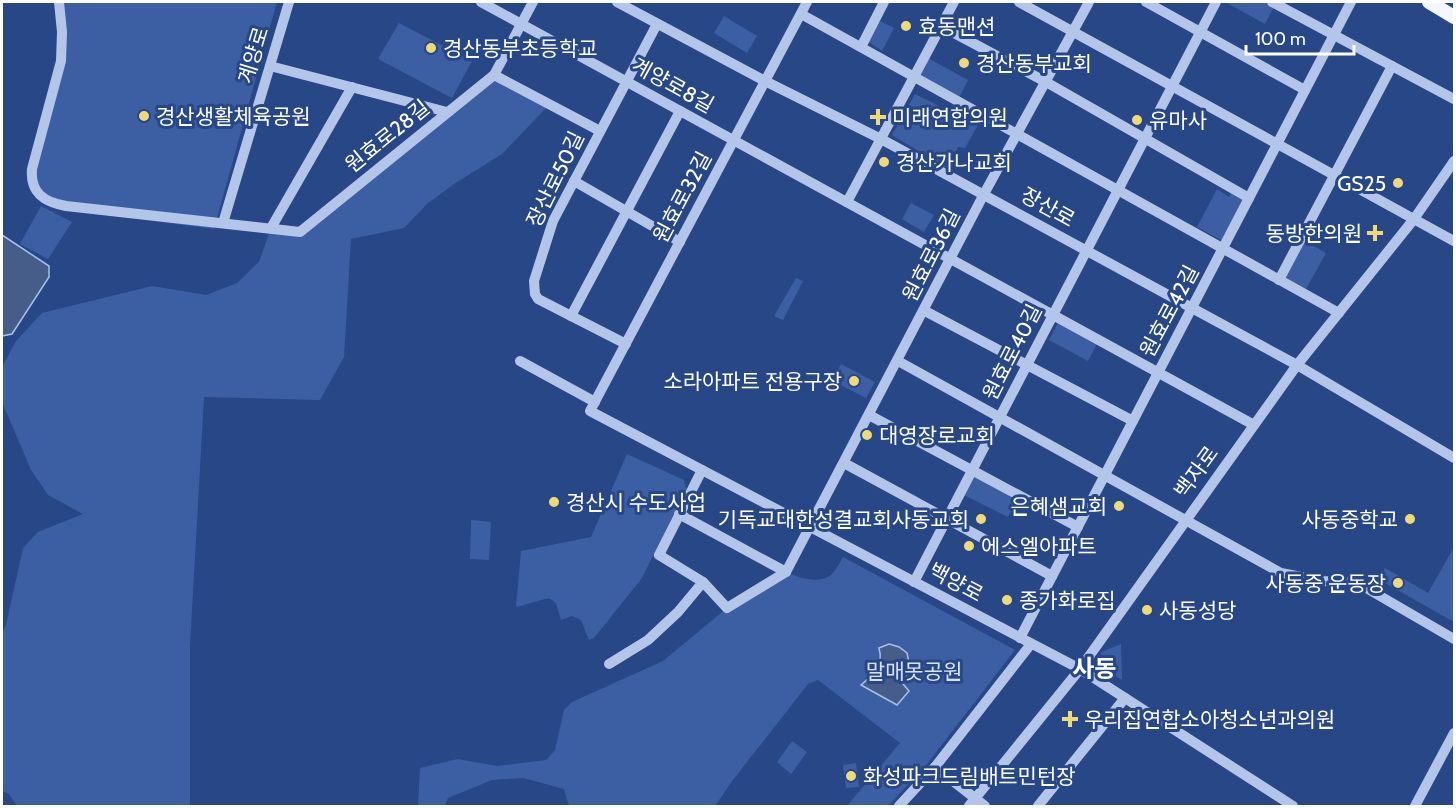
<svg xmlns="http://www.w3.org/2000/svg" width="1456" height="808" font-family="Cabin,'Noto Sans KR',sans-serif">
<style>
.green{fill:#3c5fa3}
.water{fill:#465d8a;stroke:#a7bfe9;stroke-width:1.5}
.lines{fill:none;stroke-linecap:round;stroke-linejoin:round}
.minor{stroke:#b3c5e8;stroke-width:10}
.major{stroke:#f5f7fe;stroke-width:14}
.poi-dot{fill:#f0da78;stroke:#274787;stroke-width:2}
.labels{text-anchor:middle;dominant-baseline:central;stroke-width:6;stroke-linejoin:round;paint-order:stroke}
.poi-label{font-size:21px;fill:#fff;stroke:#274787;text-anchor:start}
.street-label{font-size:21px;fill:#fff;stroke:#274787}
.park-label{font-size:21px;fill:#d6e2f6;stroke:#274787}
.quarter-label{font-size:24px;font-weight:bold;fill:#fff;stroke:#274787}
</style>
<rect width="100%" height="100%" fill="#274787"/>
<g class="green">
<path d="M55 2H277L214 229 52 208C33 200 25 187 27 168L57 64 59 41Z"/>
<path d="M1225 2H1268L1275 5 1265 24Z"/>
<path d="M724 16 757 36 747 53 714 33Z"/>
<path d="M880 21 894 28 882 51 869 42Z"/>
<path d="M399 23 472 61 452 98 378 59Z"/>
<path d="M926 57 968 80 958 100 919 78Z"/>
<path d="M494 75 550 104 502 154 454 184 427 204 404 228 351 239 344 357 320 400 204 397 190 646V806H17L9 794 2 791V632L6 625 23 548 38 532 83 514 48 495 31 470 2 402V367L16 341 42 313 152 286 206 295 237 283 259 262 271 228 301 232Z"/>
<path d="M915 94 978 125 965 148 958 147 948 169 892 135Z"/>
<path d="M1217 189 1229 197 1233 190 1248 199 1227 237 1221 240 1197 227Z"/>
<path d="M911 203 934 215 924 232 902 219Z"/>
<path d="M41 206 72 222 48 259 20 244Z"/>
<path d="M1303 240 1326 253 1306 289 1283 277Z"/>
<path d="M796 278 803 281 783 320 774 316Z"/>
<path d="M1059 321 1098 342 1088 361 1049 340Z"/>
<path d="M841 364 875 382 866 398 833 381Z"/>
<path d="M627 454 684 480 686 489 642 578 594 638 589 640 581 620 572 616 561 620 556 603 549 598 516 607 521 551 591 537Z"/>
<path d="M973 472 1019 496 1008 517 962 494Z"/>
<path d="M471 520 491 522 489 560 470 559Z"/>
<path d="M1454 547V622L1378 579 1385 568 1428 593Z"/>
<path d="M843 557 1015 650 927 764 888 806H847L900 743 818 680 808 684 733 780 715 806H569L564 789 523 778 492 780 448 798 445 806H418L420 768 458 759 497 766 546 760 555 750 564 710 572 702 663 661 727 608 786 572C799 578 819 585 832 574 836 570 840 562 843 557Z"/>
<path d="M1121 644 1122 680C1109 672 1099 668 1101 652Z"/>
<path d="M792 741 807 752 791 774 777 762Z"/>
<path d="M856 763 859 787 846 788 843 765Z"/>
</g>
<g class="water">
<path d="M2 235 49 266V277L12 334 2 336Z"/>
<path d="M889 644 899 647 907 653 910 667 903 684 909 691 897 705 861 685C874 674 884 666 879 648Z"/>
</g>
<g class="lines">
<g class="minor">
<path d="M59 2 62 32 61 61 32 169C30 193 44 202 66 206L300 232 494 75 533 2"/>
<path d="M481 2 1254 425"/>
<path d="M617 2 765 81 881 139 1192 308 1297 365 1454 458"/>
<path d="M807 2 590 411 1080 669 1293 806"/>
<path d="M1019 2 1454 241"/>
<path d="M1146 2 1305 90"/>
<path d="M1272 2 1454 99"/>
<path d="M801 14 1339 313"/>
<path d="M941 26 1046 82 1249 198"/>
<path d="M861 47 884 2"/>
<path d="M270 66 447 112"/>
<path d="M494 75 600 131"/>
<path d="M574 181 680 242"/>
<path d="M847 202 954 2"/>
<path d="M223 223 289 2"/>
<path d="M271 228 352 87"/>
<path d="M1279 280 1392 66"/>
<path d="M925 311 1133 421"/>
<path d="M571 316 680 111"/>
<path d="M626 344 538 299 535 294 534 281 553 221 657 24"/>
<path d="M520 361 595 402"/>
<path d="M898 361 1281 573 1322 581 1356 582 1454 639"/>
<path d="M869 415 1078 527"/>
<path d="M844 463 1052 576"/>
<path d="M702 470 659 555 703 582 727 608 786 572 984 194 1089 2"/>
<path d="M679 514 786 572"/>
<path d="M914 582 1216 2"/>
<path d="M1020 638 1351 2"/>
<path d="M609 664 648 640 678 612 703 582"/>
<path d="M935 767 985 806"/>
<path d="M899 806 935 767 1031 644"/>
<path d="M969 806 1080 669 1297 365 1414 219 1454 161"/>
<path d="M1038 806 1125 698"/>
<path d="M1415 806 1454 733"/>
</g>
<path class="major" d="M1429 2 1454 17"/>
</g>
<g class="poi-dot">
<circle cx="906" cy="26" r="6"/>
<circle cx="431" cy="48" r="6"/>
<circle cx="964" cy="63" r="6"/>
<circle cx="144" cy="116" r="6"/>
<path d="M875 108h6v6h6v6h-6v6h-6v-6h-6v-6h6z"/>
<circle cx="1137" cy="120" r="6"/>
<circle cx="884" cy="162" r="6"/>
<circle cx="1398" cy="183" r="6"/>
<path d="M1372 224h6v6h6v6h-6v6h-6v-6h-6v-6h6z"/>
<circle cx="854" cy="381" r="6"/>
<circle cx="867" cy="435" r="6"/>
<circle cx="554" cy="502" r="6"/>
<circle cx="1119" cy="506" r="6"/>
<circle cx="981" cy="519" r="6"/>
<circle cx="1410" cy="519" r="6"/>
<circle cx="969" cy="546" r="6"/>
<circle cx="1398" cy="583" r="6"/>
<circle cx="1007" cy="600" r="6"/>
<circle cx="1147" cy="610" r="6"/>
<path d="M1067 710h6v6h6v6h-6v6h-6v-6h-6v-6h6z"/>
<circle cx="851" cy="776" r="6"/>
</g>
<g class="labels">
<g class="poi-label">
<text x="918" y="26">효동맨션</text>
<text x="443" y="48">경산동부초등학교</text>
<text x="976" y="63">경산동부교회</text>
<text x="156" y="116">경산생활체육공원</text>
<text x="892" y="117">미래연합의원</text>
<text x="1149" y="120">유마사</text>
<text x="896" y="162">경산가나교회</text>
<text x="1386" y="183" text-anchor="end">GS25</text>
<text x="1362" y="233" text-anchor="end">동방한의원</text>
<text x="842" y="381" text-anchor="end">소라아파트 전용구장</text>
<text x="879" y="435">대영장로교회</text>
<text x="566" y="502">경산시 수도사업</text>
<text x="1107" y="506" text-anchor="end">은혜샘교회</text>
<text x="969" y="519" text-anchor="end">기독교대한성결교회사동교회</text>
<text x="1398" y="519" text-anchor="end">사동중학교</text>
<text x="981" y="546">에스엘아파트</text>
<text x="1386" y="583" text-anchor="end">사동중 운동장</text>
<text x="1019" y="600">종가화로집</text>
<text x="1159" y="610">사동성당</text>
<text x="1084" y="719">우리집연합소아청소년과의원</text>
<text x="863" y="776">화성파크드림배트민턴장</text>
</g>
<g class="street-label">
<text transform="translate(253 55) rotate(-73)">계양로</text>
<text transform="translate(673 85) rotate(29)">계양로8길</text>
<text transform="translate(387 136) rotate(-39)">원효로28길</text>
<text transform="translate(555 179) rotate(-64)">장산로50길</text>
<text transform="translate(682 197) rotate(-62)">원효로32길</text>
<text transform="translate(1048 207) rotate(29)">장산로</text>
<text transform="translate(931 255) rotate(-63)">원효로36길</text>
<text transform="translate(1169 311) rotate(-62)">원효로42길</text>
<text transform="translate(1012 352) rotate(-63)">원효로40길</text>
<text transform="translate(1196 472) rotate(-54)">백자로</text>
<text transform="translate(956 582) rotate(28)">백양로</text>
</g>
<g class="park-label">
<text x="914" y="671">말매못공원</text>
</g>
<g class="quarter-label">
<text x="1094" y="668">사동</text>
</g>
</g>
<rect width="1456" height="808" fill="none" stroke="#ffffff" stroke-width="6"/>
<path d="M1246 45v9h108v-9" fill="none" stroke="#ffffff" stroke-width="3"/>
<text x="1255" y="45" font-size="18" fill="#ffffff" stroke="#274787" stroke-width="4.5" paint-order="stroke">100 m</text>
</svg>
